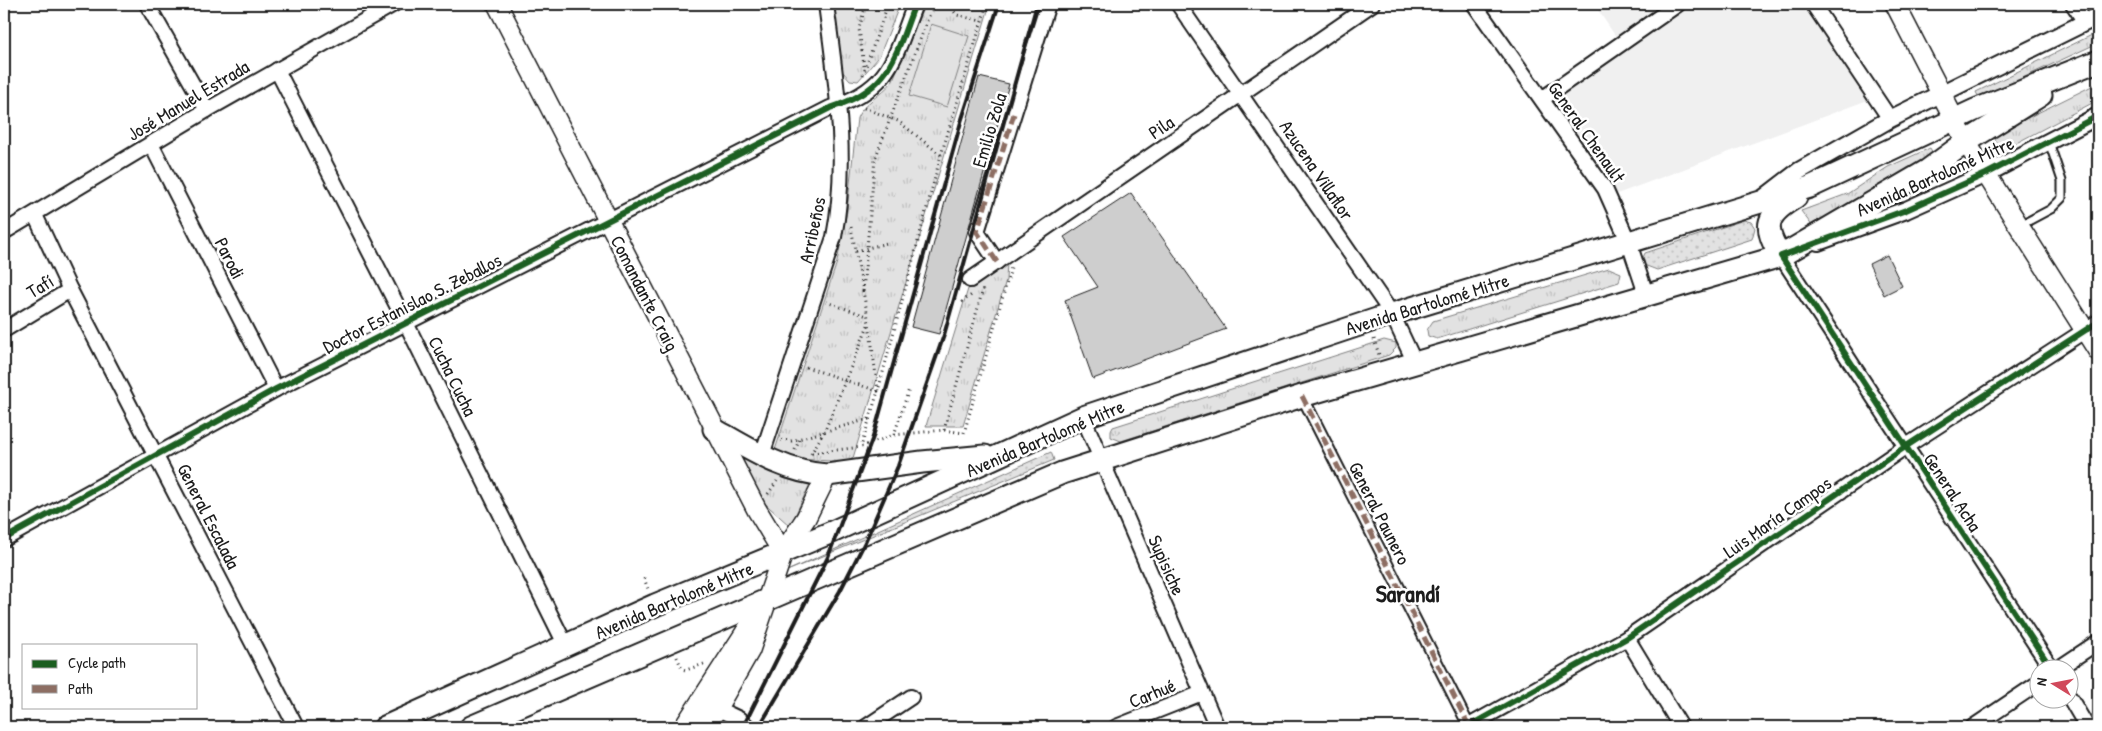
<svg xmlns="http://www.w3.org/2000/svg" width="2102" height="731" font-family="'Patrick Hand',sans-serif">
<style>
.built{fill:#f0f0f0}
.grass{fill:url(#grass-dots);stroke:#7f7f7f}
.park{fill:url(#park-tufts);stroke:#7f7f7f}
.pitch{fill:#e2e2e2;stroke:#7f7f7f}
.building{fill:#cecece;stroke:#1c1c1c}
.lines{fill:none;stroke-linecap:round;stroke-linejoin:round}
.service-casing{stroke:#1c1c1c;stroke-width:11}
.pedestrian-casing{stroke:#1c1c1c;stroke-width:14}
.minor-casing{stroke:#1c1c1c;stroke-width:18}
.tertiary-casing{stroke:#1c1c1c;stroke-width:20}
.secondary-casing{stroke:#1c1c1c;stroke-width:22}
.primary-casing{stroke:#1c1c1c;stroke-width:25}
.path{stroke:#1c1c1c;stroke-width:3;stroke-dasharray:1 4;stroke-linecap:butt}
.service{stroke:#fff;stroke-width:7}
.pedestrian{stroke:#fff;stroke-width:10}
.minor{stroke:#fff;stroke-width:14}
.tertiary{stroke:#fff;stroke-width:16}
.secondary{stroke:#fff;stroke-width:19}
.primary{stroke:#fff;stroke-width:21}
.rail{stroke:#1c1c1c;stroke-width:4}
.quiet{stroke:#8d6e63;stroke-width:5;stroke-dasharray:10 5;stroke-linecap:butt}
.cycleway-casing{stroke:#fff;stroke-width:9}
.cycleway{stroke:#1b5e20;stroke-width:6}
.labels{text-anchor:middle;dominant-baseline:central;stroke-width:5;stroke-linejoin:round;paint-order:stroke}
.street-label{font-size:19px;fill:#1c1c1c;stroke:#fff}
.district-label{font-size:24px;font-weight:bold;fill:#1c1c1c;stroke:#fff}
</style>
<defs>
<pattern id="grass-dots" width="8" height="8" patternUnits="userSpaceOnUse" patternTransform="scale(1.25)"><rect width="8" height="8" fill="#e2e2e2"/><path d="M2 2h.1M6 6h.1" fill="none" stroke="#c1c1c1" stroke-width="1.8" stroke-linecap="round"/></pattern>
<pattern id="park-tufts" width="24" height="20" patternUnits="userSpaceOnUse" patternTransform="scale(1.25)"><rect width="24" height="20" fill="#e2e2e2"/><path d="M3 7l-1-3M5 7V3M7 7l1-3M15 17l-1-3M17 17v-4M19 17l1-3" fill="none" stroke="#c1c1c1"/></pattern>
</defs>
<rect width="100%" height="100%" fill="#fff"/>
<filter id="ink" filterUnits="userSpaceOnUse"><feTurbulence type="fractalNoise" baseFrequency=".02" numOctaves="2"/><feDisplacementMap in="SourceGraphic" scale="10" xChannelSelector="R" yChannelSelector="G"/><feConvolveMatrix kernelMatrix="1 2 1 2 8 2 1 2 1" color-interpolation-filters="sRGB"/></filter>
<g filter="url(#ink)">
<path class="built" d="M1594 4H1807L1873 98 1609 197 1547 102 1620 43Z"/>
<g class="grass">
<path d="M1744 220 1751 222 1755 228 1752 239 1657 270 1644 265 1643 258 1645 253Z"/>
<path d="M1051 452 1054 460 787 571Z"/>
</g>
<g class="park">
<path d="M834 4H900L879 57 858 81 850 80 842 71Z"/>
<path d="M925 4H990L853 458 847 462 782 458 775 450 837 262 847 211 857 118C863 103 882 95 892 82Z"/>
<path d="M2098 32V43L1979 98 1976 92Z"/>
<path d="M2098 83V100L2001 151 1993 135Z"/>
<path d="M1930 148 1935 157 1816 231 1801 211 1847 194 1888 167Z"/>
<path d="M1007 263 1006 280 963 426H926L968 289Z"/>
<path d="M1609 268 1621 273 1619 282 1437 339 1428 336 1427 330 1433 321Z"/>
<path d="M1384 340 1396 343V348L1389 355 1121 441 1111 437V431L1113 427Z"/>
<path d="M741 456 811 482 790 526 760 499Z"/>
</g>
<path class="pitch" d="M931 24 969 36 947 107 909 96Z"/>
<g class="building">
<path d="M979 77 1009 84 939 334 911 327Z"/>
<path d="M1131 193 1226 329 1093 379 1065 300 1098 287 1064 237Z"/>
<path d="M1887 255 1902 286 1884 295 1869 264Z"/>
</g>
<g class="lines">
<g class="service-casing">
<path id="service" d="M2019 226 2051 209 2062 198V181L2049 142"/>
</g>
<g class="pedestrian-casing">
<path id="pedestrian" d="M1302 396 1469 726"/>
</g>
<g class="minor-casing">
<g id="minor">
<path d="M147 4 207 110"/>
<path d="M1178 4 1392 314 1415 363"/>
<path d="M1474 4 1605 189 1629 243 1646 294"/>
<path d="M1813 4 1890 119"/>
<path d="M2073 4 2085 22"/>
<path d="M277 70 406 323 566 646"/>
<path d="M1542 99 1678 4"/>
<path d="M151 144 276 389"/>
<path d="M35 215 70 290 296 727"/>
<path d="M4 232 207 110 394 4"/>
<path d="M1781 256 2051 668"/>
<path d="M997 262 977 232 1048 4"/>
<path d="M970 280 1372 4"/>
<path d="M4 330 70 290"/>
<path d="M1083 417 1217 727"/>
<path d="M762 455 834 237C849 160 836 81 826 4"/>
<path d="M4 539 276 389 830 108C891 89 894 58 915 4"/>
<path d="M1627 638 1681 727"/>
<path d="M2059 668 2098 642"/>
<path d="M2070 698 2087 727"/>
<path d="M718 709 739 719 748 727"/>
<path d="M866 727 911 697"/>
<path d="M1116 727 1202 693"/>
<path d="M1467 727 1627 638 1905 447 2098 322"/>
<path d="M1973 727 2040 682"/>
</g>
</g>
<g class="tertiary-casing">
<g id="tertiary">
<path d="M1765 197 1799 171 1890 119 2098 16"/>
<path d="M1818 242 1906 210 1986 174 2098 116"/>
</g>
</g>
<g class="secondary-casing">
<g id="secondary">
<path d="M497 4 757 510 783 553"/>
<path d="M1895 4 1966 142 2098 351"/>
<path d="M684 727 754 619"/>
<path d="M706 727 750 650 783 553 806 518 827 475"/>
</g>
</g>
<g class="primary-casing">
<g id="primary">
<path d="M1781 256C1761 226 1767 214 1796 197"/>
<path d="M714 429C749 449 786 473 827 475L922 462 985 456"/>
<path d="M385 727 655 605 832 532 1083 417 1392 314 1810 187 1975 110 2098 61"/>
<path d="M471 727 1062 473 1302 396 1781 256 1928 170 1966 142 2041 95"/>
</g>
</g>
<g class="path">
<path d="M948 4 957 15 981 21"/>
<path d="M864 66 859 29 866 4"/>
<path d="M863 75 888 4"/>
<path d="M864 108 898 121 941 155"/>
<path d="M851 227 869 323 878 391 861 447"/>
<path d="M856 251 887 243"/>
<path d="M863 291 875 159 929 16 937 4"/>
<path d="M826 302 867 316"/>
<path d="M962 302 973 294"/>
<path d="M1374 339 1379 355"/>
<path d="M806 367 878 391 941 155 987 4"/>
<path d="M944 430 983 289"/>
<path d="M894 435 909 389"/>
<path d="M781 440 791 441 869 419"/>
<path d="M795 450 800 438"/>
<path d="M812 453 861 447 894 435 944 430 964 433 1011 268"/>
<path d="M811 454 825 430 869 323"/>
<path d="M768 494 777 481"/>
<path d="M644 578 648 589"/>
<path d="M677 657 682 669 686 670 704 664"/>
</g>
<use href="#service" class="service"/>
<use href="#pedestrian" class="pedestrian"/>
<use href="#minor" class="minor"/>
<use href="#tertiary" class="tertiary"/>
<use href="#secondary" class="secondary"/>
<use href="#primary" class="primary"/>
<g class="rail">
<path d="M743 727 828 557 873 437 961 122 999 4"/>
<path d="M759 727 840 591 865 542 898 466 944 335 1037 4"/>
</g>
<g class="quiet">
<path d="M997 262 977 232 1014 114"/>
<path d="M1302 396 1469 726"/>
</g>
<g class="cycleway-casing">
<g id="cycleway">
<path d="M4 539 276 389 830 108C891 89 894 58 915 4"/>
<path d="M2051 668 1781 256 1906 210 1986 174 2098 116"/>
<path d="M1467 727 1627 638 1905 447 2098 322"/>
</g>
</g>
<use href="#cycleway" class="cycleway"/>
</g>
</g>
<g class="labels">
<g class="street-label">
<text transform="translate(188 100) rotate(-31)">José Manuel Estrada</text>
<text transform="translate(1161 127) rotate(-34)">Pila</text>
<text transform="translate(989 130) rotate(-73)">Emilio Zola</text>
<text transform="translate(1587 132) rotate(55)">General Chenault</text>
<text transform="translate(1317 170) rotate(56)">Azucena Villaflor</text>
<text transform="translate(1935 176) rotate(-24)">Avenida Bartolomé Mitre</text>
<text transform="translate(812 230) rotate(-78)">Arribeños</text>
<text transform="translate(230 258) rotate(63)">Parodi</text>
<text transform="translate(40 286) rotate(-31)">Tafí</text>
<text transform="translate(645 293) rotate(63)">Comandante Craig</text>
<text transform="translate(412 303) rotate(-27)">Doctor Estanislao S. Zeballos</text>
<text transform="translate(1427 304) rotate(-17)">Avenida Bartolomé Mitre</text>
<text transform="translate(453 376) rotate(64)">Cucha Cucha</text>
<text transform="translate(1045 438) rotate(-23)">Avenida Bartolomé Mitre</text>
<text transform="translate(1953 492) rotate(57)">General Acha</text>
<text transform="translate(1380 513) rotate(63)">General Paunero</text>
<text transform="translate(209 516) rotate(63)">General Escalada</text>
<text transform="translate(1777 517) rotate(-35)">Luis María Campos</text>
<text transform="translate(1167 565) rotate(66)">Supisiche</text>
<text transform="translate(674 600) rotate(-23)">Avenida Bartolomé Mitre</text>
<text transform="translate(1152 693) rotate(-22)">Carhué</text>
</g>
<g class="district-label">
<text x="1408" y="593">Sarandí</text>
</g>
</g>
<rect width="2102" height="731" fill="none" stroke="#fff" stroke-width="20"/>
<rect x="10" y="10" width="2082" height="711" fill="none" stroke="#1c1c1c" stroke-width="2" filter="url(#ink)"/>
<rect x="22" y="644" width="175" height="65" fill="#ffffff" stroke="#a4a4a4"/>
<rect x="32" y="660" width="25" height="8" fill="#1b5e20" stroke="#a4a4a4"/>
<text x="68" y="668" font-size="15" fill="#1c1c1c">Cycle path</text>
<rect x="32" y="685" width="25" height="8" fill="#8d6e63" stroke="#a4a4a4"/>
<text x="68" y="694" font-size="15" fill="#1c1c1c">Path</text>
<g transform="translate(2054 684) rotate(280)"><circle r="24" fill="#ffffff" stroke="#a4a4a4"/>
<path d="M0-4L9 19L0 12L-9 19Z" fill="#d1495b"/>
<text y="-8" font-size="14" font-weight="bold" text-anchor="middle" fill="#1c1c1c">N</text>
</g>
</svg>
